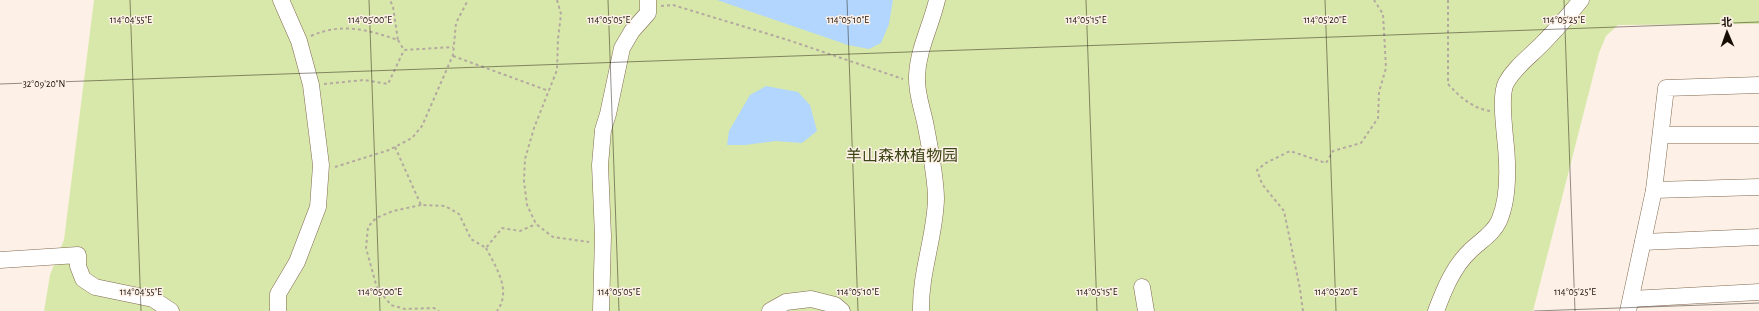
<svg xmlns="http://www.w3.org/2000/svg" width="1759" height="311" font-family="'Alegreya Sans','Noto Sans SC',sans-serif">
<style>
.green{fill:#d8e8aa}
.water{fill:#b2d6fe}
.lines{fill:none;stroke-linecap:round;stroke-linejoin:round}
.minor-casing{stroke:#816951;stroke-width:17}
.path{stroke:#b4a9a0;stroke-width:2;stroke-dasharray:3 3;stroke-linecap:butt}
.minor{stroke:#fff;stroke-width:16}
.ticks{fill:none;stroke:#170e05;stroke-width:1;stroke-opacity:0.45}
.labels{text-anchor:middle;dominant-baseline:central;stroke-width:3;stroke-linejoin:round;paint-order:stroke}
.park-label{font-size:16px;fill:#3a4415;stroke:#fdf1e7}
.ticks-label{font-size:10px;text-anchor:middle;fill:#170e05;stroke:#fdf1e7;stroke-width:3;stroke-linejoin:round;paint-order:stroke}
</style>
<rect width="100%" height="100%" fill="#fdf1e7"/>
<path class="green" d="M94 0H1759V24L1618 25 1606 36 1599 53 1533 311H44L50 275 64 240Z"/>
<g class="water">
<path d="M717 0H893L889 24 881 43 869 49 848 45Z"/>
<path d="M766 86 798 92 810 105 817 131 802 143 776 141 745 145H727L729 131 750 95Z"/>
</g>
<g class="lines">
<g class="minor-casing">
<g id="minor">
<path d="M1661 135H1759"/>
<path d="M1654 190 1759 187"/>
<path d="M1643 242 1759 237"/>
<path d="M0 260 78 255V266L83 279 95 287 153 299 171 311"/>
<path d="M1142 287 1146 311"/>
<path d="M1631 299 1759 292"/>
<path d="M278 311V294L297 262 318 207 321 165 311 85 299 41 281 0"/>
<path d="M601 311 603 236 600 165 603 130 608 114 622 48 632 31 648 13V0"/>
<path d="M770 311 786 302 811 299 835 305 842 311"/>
<path d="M921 311C920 273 935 237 936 199 936 179 930 148 926 127 923 110 916 94 917 76 918 49 931 26 937 0"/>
<path d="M1436 311C1444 290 1453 267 1470 251 1480 241 1493 234 1499 221 1510 196 1508 163 1505 137 1504 124 1500 95 1506 83 1514 68 1529 57 1541 45 1555 31 1568 16 1581 0"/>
<path d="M1628 311 1654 190 1666 88 1759 85"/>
</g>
</g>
<g class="path">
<path d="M557 0 561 14 558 39 557 70 534 128 525 159 524 181 527 205 536 224 553 237 589 242"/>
<path d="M1448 0V84C1460 97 1472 108 1490 111"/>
<path d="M661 6 673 5 788 40 903 79"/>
<path d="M311 36C342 22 368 30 398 40L393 7 390 0"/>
<path d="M398 40 404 50 453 47"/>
<path d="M453 56 549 91"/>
<path d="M324 84 364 80 388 84 404 50"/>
<path d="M395 147 421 205 445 206 459 214 471 239 486 248 502 228 520 231 536 224"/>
<path d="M335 167 389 150 412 138 422 126 453 55 456 23 468 0"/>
<path d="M421 205 393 211 376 218 368 227 366 248 377 288 391 305 405 309 434 308 439 311"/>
<path d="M486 248C496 267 512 291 497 311"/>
<path d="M1303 311 1300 289 1284 211 1262 184 1257 170 1266 163 1290 151 1326 163 1333 151 1361 143 1378 118 1379 92 1386 68 1383 14 1374 0"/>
</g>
<use href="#minor" class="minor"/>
</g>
<path class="ticks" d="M130 0 141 311M369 0 380 311M608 0 619 311M847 0 858 311M1086 0 1097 311M1325 0 1336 311M1564 0 1575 311M0 84 1759 22M1534 311 1759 303"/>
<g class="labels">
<g class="park-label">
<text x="902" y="156">羊山森林植物园</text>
</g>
</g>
<g class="ticks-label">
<text x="131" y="23">114°04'55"E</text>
<text x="370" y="23">114°05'00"E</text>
<text x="609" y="23">114°05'05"E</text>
<text x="848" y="23">114°05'10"E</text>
<text x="1086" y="23">114°05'15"E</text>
<text x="1325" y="23">114°05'20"E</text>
<text x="1564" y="23">114°05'25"E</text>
<text x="44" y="87">32°09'20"N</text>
<text x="141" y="295">114°04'55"E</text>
<text x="380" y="295">114°05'00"E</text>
<text x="619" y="295">114°05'05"E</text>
<text x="858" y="295">114°05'10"E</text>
<text x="1097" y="295">114°05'15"E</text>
<text x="1336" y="295">114°05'20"E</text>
<text x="1575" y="295">114°05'25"E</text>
</g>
<g transform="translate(1727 32) rotate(358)" stroke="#fdf1e7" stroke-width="3" paint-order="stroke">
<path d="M0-3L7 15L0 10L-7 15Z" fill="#170e05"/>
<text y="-6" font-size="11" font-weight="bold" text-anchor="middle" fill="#170e05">北</text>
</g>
</svg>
